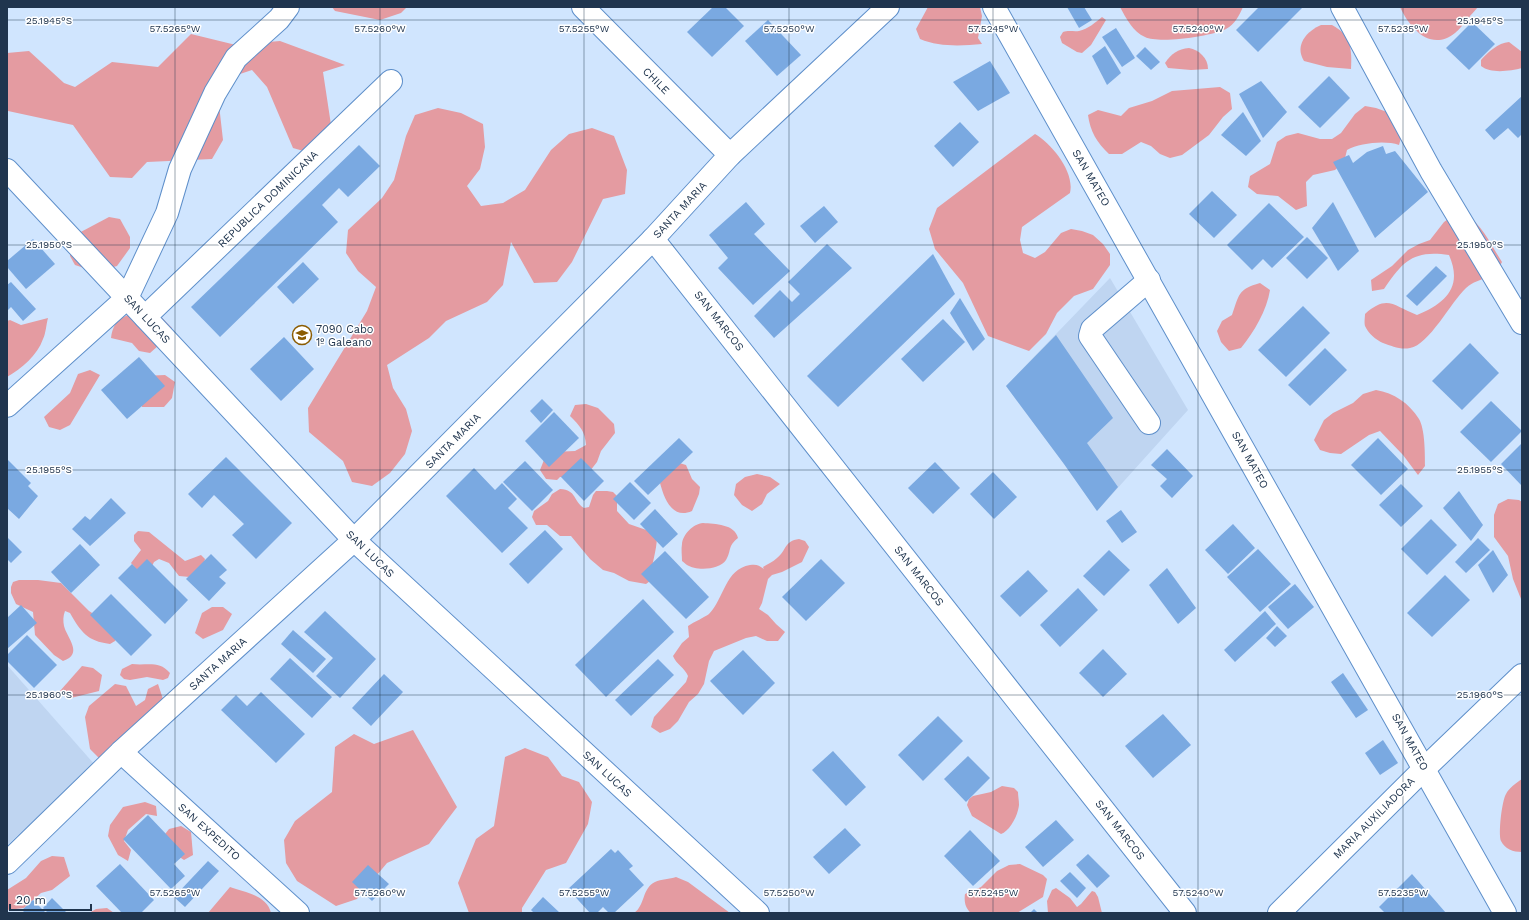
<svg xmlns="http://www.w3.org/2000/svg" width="1529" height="920" font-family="'Work Sans',sans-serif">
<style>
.built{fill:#bfd5f1}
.green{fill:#e49ba1}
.building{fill:#7aa9e1}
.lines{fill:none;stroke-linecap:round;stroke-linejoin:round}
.minor-casing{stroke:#5e8fca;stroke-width:24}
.minor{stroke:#fff;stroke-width:22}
.ticks{fill:none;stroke:#20354e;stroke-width:1;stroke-opacity:0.45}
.labels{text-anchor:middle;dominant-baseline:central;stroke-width:3;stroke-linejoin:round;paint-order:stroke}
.street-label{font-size:11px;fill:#20354e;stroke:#fff}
.poi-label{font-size:11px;fill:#20354e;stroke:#fff;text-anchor:start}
.ticks-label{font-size:10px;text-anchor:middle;fill:#20354e;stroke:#fff;stroke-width:3;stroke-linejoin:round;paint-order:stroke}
</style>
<rect width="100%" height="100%" fill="#d0e5fe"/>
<g class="built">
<path d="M1110 278 1188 410 1097 511 1064 464 1006 386Z"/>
<path d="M7 665 95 765 7 845Z"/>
</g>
<g class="green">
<path d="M332 7H407L401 13 380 20 335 11Z"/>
<path d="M928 7H980L982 16 978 38 982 44C961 46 939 47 920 39L916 29Z"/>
<path d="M1120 7H1243C1239 16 1235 24 1226 29 1213 36 1159 44 1145 37 1133 32 1126 18 1120 7Z"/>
<path d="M1400 7H1478C1475 11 1471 14 1468 19 1464 23 1460 29 1455 33 1431 52 1410 29 1400 7Z"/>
<path d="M1102 17 1106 20 1091 45 1082 53 1077 52 1062 43 1060 37 1063 32C1069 30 1074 32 1079 31 1088 29 1096 22 1102 17Z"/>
<path d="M1321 25H1332C1351 35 1352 49 1351 69L1327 67 1304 61C1294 45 1307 31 1321 25Z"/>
<path d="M191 34 236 45 280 41 345 65 323 72 333 138 314 154 293 148 267 87 252 70 231 77 218 96 223 140 212 159 147 162 132 178 110 177 73 125 8 111 7 109V53L29 51 64 83 75 87 112 62 158 67Z"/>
<path d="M1509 42 1522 52V68C1510 71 1491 74 1481 66V60C1488 52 1498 43 1509 42Z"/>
<path d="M1189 48C1199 50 1208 58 1208 69L1191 70 1168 68 1165 63C1171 54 1178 49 1189 48Z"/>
<path d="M1220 87 1230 93 1232 109 1223 117 1209 135 1182 155 1170 158 1160 154 1151 146 1141 142 1122 154H1109C1097 143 1090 131 1088 115L1098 110 1121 116 1129 108 1152 101 1172 91Z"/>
<path d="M1365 106 1376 108 1387 112 1402 134 1399 145C1385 140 1360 143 1347 150L1344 162 1335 170 1313 175 1306 182 1307 206 1296 210 1278 196 1257 194 1248 187 1250 176 1270 164 1277 142 1286 136 1298 133 1320 139H1332L1341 133 1355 114Z"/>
<path d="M438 108 461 113 483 124 485 147 480 169 467 186 481 206 503 203 525 190 551 150 569 134 592 128 614 136 627 170 625 194 603 199 572 262 557 282 534 283 511 242 503 285 487 302 446 321 429 338 387 365 393 388 406 409 412 431 405 454 390 473 372 486 352 482 343 461 309 432 308 408 367 311 376 287 358 271 346 253 348 230 382 198 394 180 406 136 415 115Z"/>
<path d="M1035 134C1052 144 1075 172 1070 193L1022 227 1020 240 1023 253 1035 258 1045 252 1061 233 1071 229 1082 231 1093 235 1103 244 1110 254V265L1093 289 1074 296 1057 313 1046 334 1029 351 988 336 963 283 935 249 929 229 937 208Z"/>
<path d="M1466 214C1483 226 1491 245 1502 262 1492 283 1481 275 1466 288 1451 302 1429 345 1410 348 1400 350 1392 346 1383 343 1376 340 1368 333 1365 326 1364 323 1365 317 1365 314 1388 294 1393 306 1417 315 1446 303 1463 287 1449 255 1413 250 1403 261 1384 289L1372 291 1371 280 1392 266 1408 250 1419 244 1430 240 1444 222 1454 215Z"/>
<path d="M109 217 120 219 130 237V248L117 266 96 272 75 265 70 256V243L77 234Z"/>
<path d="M1260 283 1270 290C1267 310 1254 332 1241 348L1229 351 1221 342 1217 331 1222 321 1232 315C1239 295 1238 289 1260 283Z"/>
<path d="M141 310C158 310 160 316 172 328L167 338 150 353 139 351 132 343 111 338C114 317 124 317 141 310Z"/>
<path d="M48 318C46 325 46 333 43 339 37 356 22 368 7 377V321L10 320 21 325Z"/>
<path d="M90 370 100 375 70 425 60 430 49 427 44 417 70 393 78 374Z"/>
<path d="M165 375 175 382 172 398 164 407H142L138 386 143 376Z"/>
<path d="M1376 390C1394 393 1409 403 1419 419 1425 429 1425 454 1425 466L1418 475 1403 455 1380 431 1369 435 1341 454 1330 453 1320 450 1314 440 1324 420 1333 413 1353 403 1363 394Z"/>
<path d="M586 404 598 408 614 424 615 433 601 451 597 462 590 471 572 477H560L557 480 546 479 540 470 544 460 552 452 575 451 586 445C585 431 580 426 570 416L575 405Z"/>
<path d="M676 462 686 465 692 479 700 487 699 494 692 511C672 520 664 498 660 483Z"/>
<path d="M757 474 770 477 780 484 767 494 762 504 752 511 742 505 734 495 736 484 745 477Z"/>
<path d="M560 489C577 490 573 501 584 508L589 507 593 495 596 491H607L613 492 617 496V511L629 524 652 532 657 536C657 551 651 565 650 581L646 584 629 581 614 573 603 570 590 559 571 536H560L547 525H536L532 517 534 511 548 501 552 494Z"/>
<path d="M1508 499 1519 500 1522 502V599H1521L1513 579 1508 556 1494 537V515L1498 504Z"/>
<path d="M703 523C715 524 735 524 738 538 727 547 732 550 726 560 720 570 696 571 687 565 685 564 684 562 682 561 682 556 681 549 682 544 683 534 693 524 703 523Z"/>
<path d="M138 531 149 532 185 561 201 555 205 559 203 567 190 577 179 576 169 563 159 559 154 562 149 572H139L131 563 141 550 134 541V535Z"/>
<path d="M799 539 805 541 809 547 802 562 782 572 772 575 768 579 762 603 759 609 768 615 776 624 785 632 778 641H767L756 636 746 638 714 651 709 661 704 684 698 694 689 702 678 721 670 729 660 733 651 727 654 717 686 682 688 676C685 668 676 664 673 656L682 643 689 637 688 626C694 622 705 617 709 614 724 599 725 569 750 565 756 564 759 565 764 569L763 567C767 564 773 562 777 558 787 550 784 541 799 539Z"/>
<path d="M19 580H38L61 583 89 611 120 631 115 641 110 644C87 641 81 632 70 613L65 611C63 616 63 621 64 626 67 638 84 654 63 661L54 655 35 635 33 612 16 604 11 593V587L13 582Z"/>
<path d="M212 607H223L232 614 223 630 203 639 195 633 202 613Z"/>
<path d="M132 664C147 666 159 660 170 673L168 678 163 680 147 677 130 680 124 679 120 675 122 669Z"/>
<path d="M82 666 93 668 102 675 99 691 67 699 60 691Z"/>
<path d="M115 684 126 686 136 706 145 700 148 689 158 684 165 705 110 760 99 758 90 749 85 717 89 706Z"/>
<path d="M413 730 457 807 429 844 387 863 357 899 336 906 297 881 286 863 284 840 295 821 332 792 335 747 354 734 374 744Z"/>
<path d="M525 748 548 757 562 776 579 782 592 802 588 824 566 863 546 870 522 908V913H469L458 883 476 839 494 826 505 757Z"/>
<path d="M1522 779V852C1513 852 1505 849 1501 841 1498 834 1502 800 1506 794 1509 788 1516 783 1522 779Z"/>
<path d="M1002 786 1014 788 1018 792C1018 796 1019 800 1019 805 1018 815 1010 831 1001 834L972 816 967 805 969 799 973 796 991 792Z"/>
<path d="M145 802 156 806 157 816 146 814 128 830 124 841 131 850 128 861 118 855 108 836 110 825 123 807Z"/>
<path d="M181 826 191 832 193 855 184 860 166 848 162 838 169 829Z"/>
<path d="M52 856 64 857 70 876 52 890 41 893 24 908 7 910V890L26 878 41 861Z"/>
<path d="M1020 864 1043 875 1047 879 1043 897 1017 913H971C965 908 964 901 965 894L981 887 997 871 1009 865Z"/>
<path d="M676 877 688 882 730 913H634C645 906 642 888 655 882 661 879 670 879 676 877Z"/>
<path d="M230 887C244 892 267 895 271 913H208Z"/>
<path d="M1056 888 1070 898 1077 907 1081 904 1092 891 1095 892 1098 897 1102 913H1048L1047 901 1052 890Z"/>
<path d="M107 908 114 913H89L96 909Z"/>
</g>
<g class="building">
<path d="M713 7H725L744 26 712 57 687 32Z"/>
<path d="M1067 7H1084L1092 20 1079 28Z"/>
<path d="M1259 7H1303L1258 52 1236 30Z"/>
<path d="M768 20 801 55 777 76 745 41Z"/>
<path d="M1472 22 1495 44 1469 70 1446 48Z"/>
<path d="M1116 28 1135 58 1122 67 1102 37Z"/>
<path d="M1105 46 1121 73 1107 85 1092 56Z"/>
<path d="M1145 47 1160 62 1151 70 1136 56Z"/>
<path d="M990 61 1010 93 978 111 953 82Z"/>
<path d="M1329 76 1350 98 1320 128 1298 107Z"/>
<path d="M1261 81 1287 112 1263 138 1239 94Z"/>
<path d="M1522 96V134L1518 138 1508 128 1494 140 1485 130Z"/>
<path d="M1243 112 1261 141 1246 156 1221 135Z"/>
<path d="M960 122 979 142 953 167 934 146Z"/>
<path d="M359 145 380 166 348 197 339 188 322 205 338 222 220 337 191 307Z"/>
<path d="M1383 146 1386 154 1395 151 1428 192 1375 238 1333 162 1349 155 1353 163 1367 152Z"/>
<path d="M1212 191 1237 215 1214 238 1189 214Z"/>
<path d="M746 202 765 224 754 234 790 271 753 305 718 268 728 258 709 235Z"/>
<path d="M1333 202 1359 251 1338 271 1312 228Z"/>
<path d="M1269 203 1304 237 1272 268 1263 259 1252 270 1227 245Z"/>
<path d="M824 206 838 222 815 243 800 226Z"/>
<path d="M1307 237 1328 258 1307 279 1286 258Z"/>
<path d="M33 239 55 264 26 289 7 267V261Z"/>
<path d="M827 244 852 268 774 338 754 316 780 290 792 302 800 294 788 282Z"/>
<path d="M933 254 955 294 838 407 807 376Z"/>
<path d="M303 262 319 279 293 304 277 287Z"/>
<path d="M1436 266 1447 276 1417 306 1406 296Z"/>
<path d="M11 282 36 309 23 321 11 307 7 311V285Z"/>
<path d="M960 298 985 339 973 351 950 313Z"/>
<path d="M1303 306 1330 333 1286 377 1258 350Z"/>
<path d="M943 319 965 342 923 382 901 359Z"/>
<path d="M1056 335 1113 418 1087 443 1118 487 1097 511 1064 464 1006 386Z"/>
<path d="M284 337 314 369 281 401 250 369Z"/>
<path d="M1470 343 1499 373 1462 410 1432 381Z"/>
<path d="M1325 348 1347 370 1310 406 1288 385Z"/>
<path d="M139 357 165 386 127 419 101 390Z"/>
<path d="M542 399 553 410 541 423 530 411Z"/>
<path d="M1491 401 1522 431 1491 462 1460 432Z"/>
<path d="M554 412 579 438 549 467 525 441Z"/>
<path d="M679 438 693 452 648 495 634 481Z"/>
<path d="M1378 438 1408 469 1381 495 1351 465Z"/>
<path d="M1522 443V486L1501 464Z"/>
<path d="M1167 449 1193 476 1172 498 1160 486 1167 479 1151 465Z"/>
<path d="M226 457 292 523 256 559 232 535 244 524 214 495 202 508 188 494Z"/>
<path d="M581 458 604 481 584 501 561 477Z"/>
<path d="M7 459 31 483 28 486 38 496 19 519 7 508Z"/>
<path d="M525 461 553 490 532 511 503 482Z"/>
<path d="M935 462 960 488 933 514 908 488Z"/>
<path d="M474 468 495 490 502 483 517 499 508 508 528 528 502 553 446 496Z"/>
<path d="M993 472 1017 497 994 519 970 494Z"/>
<path d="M630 482 651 503 634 520 613 499Z"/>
<path d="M1401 484 1423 506 1401 527 1379 505Z"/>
<path d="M1459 491 1483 525 1471 541 1443 508Z"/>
<path d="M111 498 126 513 90 546 72 529 85 516 90 520Z"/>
<path d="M655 509 678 534 663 548 640 524Z"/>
<path d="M1121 510 1137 532 1122 543 1106 521Z"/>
<path d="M1431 519 1457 545 1427 575 1401 549Z"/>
<path d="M1233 524 1255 548 1228 574 1205 550Z"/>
<path d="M545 530 563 549 528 584 509 564Z"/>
<path d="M7 537 22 552 11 563 7 559Z"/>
<path d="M1478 538 1490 550 1466 573 1455 562Z"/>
<path d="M80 544 100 565 71 593 51 572Z"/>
<path d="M1258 549 1291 584 1260 612 1227 577Z"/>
<path d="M1109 550 1130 570 1104 596 1083 576Z"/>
<path d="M1493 550 1508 575 1493 593 1478 565Z"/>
<path d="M665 551 709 597 686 619 641 574Z"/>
<path d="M211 554 227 570 219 577 226 583 209 601 186 579Z"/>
<path d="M147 559 188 600 165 624 118 578 132 564 137 569Z"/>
<path d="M821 559 845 583 806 621 782 597Z"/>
<path d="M1167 568 1196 608 1178 624 1149 585Z"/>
<path d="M1028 570 1048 591 1020 617 1000 596Z"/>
<path d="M1445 575 1470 600 1432 637 1407 613Z"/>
<path d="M1295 584 1314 607 1288 629 1268 607Z"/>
<path d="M1078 588 1098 610 1060 647 1040 625Z"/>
<path d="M111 594 152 635 131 656 90 615Z"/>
<path d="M643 599 674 632 606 697 575 665Z"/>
<path d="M21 605 37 623 7 649V618Z"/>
<path d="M325 611 376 659 340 698 316 676 333 658 304 632Z"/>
<path d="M1265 611 1276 624 1235 662 1224 650Z"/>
<path d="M1277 626 1287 636 1275 647 1266 638Z"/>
<path d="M293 630 326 659 313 673 281 644Z"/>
<path d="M27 635 57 665 34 688 7 661V655Z"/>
<path d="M1103 649 1127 674 1103 697 1079 673Z"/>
<path d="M743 650 775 683 743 715 710 681Z"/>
<path d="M290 658 332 697 312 718 270 679Z"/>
<path d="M658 659 674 675 631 716 615 700Z"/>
<path d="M1343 673 1368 710 1356 718 1331 682Z"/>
<path d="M384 674 403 692 371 726 352 708Z"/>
<path d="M261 692 305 734 276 763 221 710 236 695 247 706Z"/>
<path d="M1163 714 1191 745 1153 778 1125 746Z"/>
<path d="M938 716 963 741 923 781 898 755Z"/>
<path d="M1383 740 1398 763 1380 775 1365 753Z"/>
<path d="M833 751 866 787 846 806 812 770Z"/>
<path d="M968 756 990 778 966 802 944 779Z"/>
<path d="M148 815 185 854 174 864 185 876 171 889 123 839Z"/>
<path d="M1056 820 1074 840 1043 867 1025 847Z"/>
<path d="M845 828 861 845 829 874 813 857Z"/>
<path d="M970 830 1000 861 973 886 944 856Z"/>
<path d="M611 849 615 853 618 850 633 866 629 869 644 885 614 913H609L603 907 597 913H590L568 889Z"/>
<path d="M1088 854 1110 876 1097 888 1076 865Z"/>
<path d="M208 861 219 871 185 907 174 897Z"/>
<path d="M120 864 154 900 141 913H122L96 886Z"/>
<path d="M368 865 389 884 372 901 352 882Z"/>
<path d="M1070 872 1086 888 1077 898 1060 881Z"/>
<path d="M1412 874 1446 913H1385L1379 907Z"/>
<path d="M543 897 560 913H534L531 910Z"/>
<path d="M52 898 67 913H48L43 908Z"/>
<path d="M33 900 46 913H25L22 910Z"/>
<path d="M1034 909 1038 913H1030Z"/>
</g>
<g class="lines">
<g class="minor-casing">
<g id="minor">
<path d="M583 7 730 155"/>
<path d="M994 7 1505 913"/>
<path d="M1342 7 1431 171 1522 323"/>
<path d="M7 170 354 540 758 913"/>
<path d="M653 239 1185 913"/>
<path d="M1149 280 1092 329 1090 336 1149 423"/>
<path d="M145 317 391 81"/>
<path d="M7 406 127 298 167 213 180 169 215 93 236 58 279 19 288 7"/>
<path d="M121 752 298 913"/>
<path d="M7 863 121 752 354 540 653 239 730 155 888 7"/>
<path d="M1279 913 1425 768 1522 675"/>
</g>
</g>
<use href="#minor" class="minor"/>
</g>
<path class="ticks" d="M175 7V913M380 7V913M584 7V913M789 7V913M993 7V913M1198 7V913M1403 7V913M7 20H1522M7 245H1522M7 470H1522M7 695H1522"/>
<defs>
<g id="school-ring" transform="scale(1)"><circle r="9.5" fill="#fff" stroke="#8b5c02" stroke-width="1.5"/><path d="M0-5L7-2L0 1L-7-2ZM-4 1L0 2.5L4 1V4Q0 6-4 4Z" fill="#8b5c02"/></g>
</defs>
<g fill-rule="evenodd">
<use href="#school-ring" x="302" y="335"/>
</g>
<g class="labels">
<g class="street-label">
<text transform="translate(656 81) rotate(45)">CHILE</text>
<text transform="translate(1091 178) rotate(60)">SAN MATEO</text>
<text transform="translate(268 199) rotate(-44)">REPUBLICA DOMINICANA</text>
<text transform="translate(680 210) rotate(-47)">SANTA MARIA</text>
<text transform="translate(147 319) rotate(47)">SAN LUCAS</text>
<text transform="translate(719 321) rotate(52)">SAN MARCOS</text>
<text transform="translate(453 441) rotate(-45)">SANTA MARIA</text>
<text transform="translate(1250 460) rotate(61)">SAN MATEO</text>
<text transform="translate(370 554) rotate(44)">SAN LUCAS</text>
<text transform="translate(919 576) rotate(52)">SAN MARCOS</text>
<text transform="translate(218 664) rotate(-42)">SANTA MARIA</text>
<text transform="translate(1410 742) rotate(61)">SAN MATEO</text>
<text transform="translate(607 774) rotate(43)">SAN LUCAS</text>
<text transform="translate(1374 818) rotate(-45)">MARIA AUXILIADORA</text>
<text transform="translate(1120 830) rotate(52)">SAN MARCOS</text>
<text transform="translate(209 832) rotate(42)">SAN EXPEDITO</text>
</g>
<g class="poi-label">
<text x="316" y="329">7090 Cabo<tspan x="316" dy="13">1º Galeano</tspan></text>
</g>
</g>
<g class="ticks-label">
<text x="49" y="24">25.1945°S</text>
<text x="1480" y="24">25.1945°S</text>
<text x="175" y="32">57.5265°W</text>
<text x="380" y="32">57.5260°W</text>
<text x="584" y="32">57.5255°W</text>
<text x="789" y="32">57.5250°W</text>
<text x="993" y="32">57.5245°W</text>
<text x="1198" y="32">57.5240°W</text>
<text x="1403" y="32">57.5235°W</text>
<text x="49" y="248">25.1950°S</text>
<text x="1480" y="248">25.1950°S</text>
<text x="49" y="473">25.1955°S</text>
<text x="1480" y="473">25.1955°S</text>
<text x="49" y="698">25.1960°S</text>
<text x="1480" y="698">25.1960°S</text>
<text x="175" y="896">57.5265°W</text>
<text x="380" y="896">57.5260°W</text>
<text x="584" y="896">57.5255°W</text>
<text x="789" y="896">57.5250°W</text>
<text x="993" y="896">57.5245°W</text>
<text x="1198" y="896">57.5240°W</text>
<text x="1403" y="896">57.5235°W</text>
</g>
<rect width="1529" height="920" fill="none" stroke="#20354e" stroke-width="16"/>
<path d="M10 904v6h81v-6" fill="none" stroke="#20354e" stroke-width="2"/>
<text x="16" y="904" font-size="12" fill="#20354e" stroke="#ffffff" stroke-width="3" paint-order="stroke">20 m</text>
</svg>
